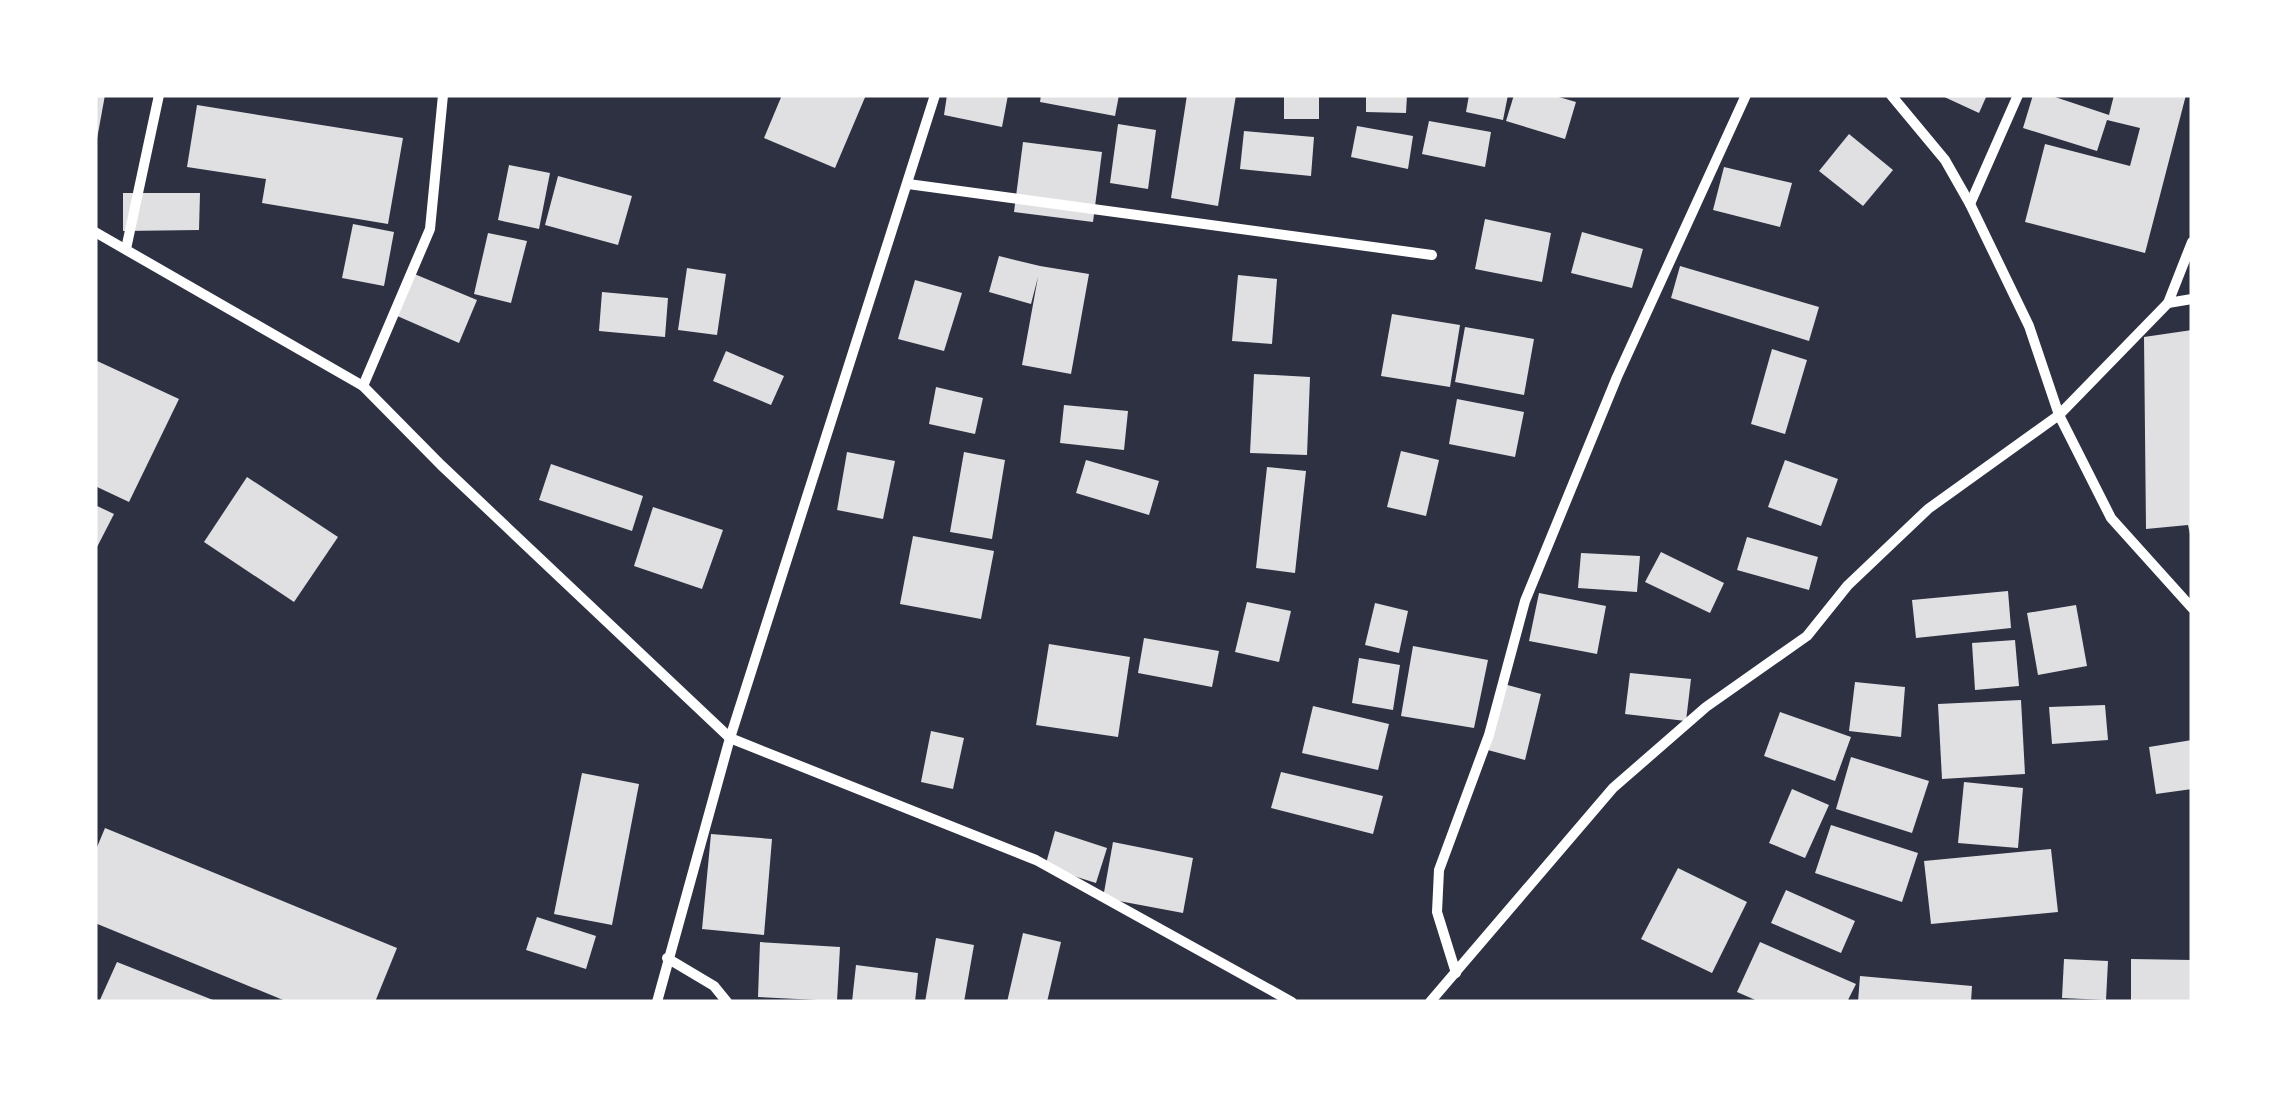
<svg xmlns="http://www.w3.org/2000/svg" width="2287" height="1097" font-family="Roboto,sans-serif">
<style>
.building{fill:#e0e0e3}
.lines{fill:none;stroke-linecap:round;stroke-linejoin:round}
.minor{stroke:#fff;stroke-width:10}
</style>
<rect width="100%" height="100%" fill="#2d3142"/>
<g class="building">
<path d="M95 95H105L97 139H95Z"/>
<path d="M782 95H866L835 168 764 138Z"/>
<path d="M947 95H1008L1002 127 944 115Z"/>
<path d="M1041 95H1119L1115 116 1040 102Z"/>
<path d="M1187 95H1236L1218 206 1171 198Z"/>
<rect x="1284" y="95" width="35" height="24"/>
<path d="M1366 95H1407L1406 113 1366 112Z"/>
<path d="M1469 95H1508L1503 120 1466 112Z"/>
<path d="M1514 95H1552L1576 102 1565 139 1506 121Z"/>
<path d="M1940 95H1987L1979 113Z"/>
<path d="M2033 95H2049L2109 115 2114 95H2186L2145 253 2025 222 2045 144 2130 166 2140 128 2107 120 2097 151 2023 128Z"/>
<path d="M197 105 403 138 388 224 262 203 266 179 187 167Z"/>
<path d="M1429 121 1491 132 1485 167 1422 154Z"/>
<path d="M1118 124 1156 130 1148 189 1110 183Z"/>
<path d="M1357 126 1413 136 1408 169 1351 157Z"/>
<path d="M1244 131 1314 137 1311 176 1240 169Z"/>
<path d="M1849 134 1893 170 1863 206 1819 171Z"/>
<path d="M1023 142 1102 152 1093 222 1014 212Z"/>
<path d="M509 165 550 173 539 229 498 220Z"/>
<path d="M1724 167 1792 183 1780 227 1713 210Z"/>
<path d="M558 176 632 196 618 245 545 225Z"/>
<path d="M123 193H200L199 230 123 231Z"/>
<path d="M1485 219 1551 233 1542 282 1475 269Z"/>
<path d="M353 224 394 232 384 286 342 278Z"/>
<path d="M1582 232 1643 249 1632 288 1571 273Z"/>
<path d="M488 233 527 241 511 303 474 294Z"/>
<path d="M999 256 1040 266 1089 274 1071 374 1022 365 1038 277 1031 304 989 292Z"/>
<path d="M1680 266 1819 307 1809 341 1671 298Z"/>
<path d="M687 268 726 274 717 335 678 330Z"/>
<path d="M412 273 477 300 459 343 395 315Z"/>
<path d="M1238 275 1277 279 1272 344 1232 341Z"/>
<path d="M915 280 962 293 944 351 898 339Z"/>
<path d="M602 292 668 298 665 337 599 331Z"/>
<path d="M1392 314 1460 325 1450 387 1381 376Z"/>
<path d="M1465 327 1534 339 1524 395 1455 382Z"/>
<path d="M2192 330V533L2190 534 2188 525 2146 529 2144 337Z"/>
<path d="M1772 349 1807 360 1785 434 1751 424Z"/>
<path d="M726 351 784 376 771 405 713 381Z"/>
<path d="M95 360 179 399 129 502 95 486Z"/>
<path d="M1254 374 1310 377 1307 455 1250 453Z"/>
<path d="M936 387 983 398 975 434 929 424Z"/>
<path d="M1457 399 1524 412 1515 457 1449 444Z"/>
<path d="M1064 405 1128 411 1124 450 1060 443Z"/>
<path d="M1401 451 1439 460 1426 516 1387 507Z"/>
<path d="M847 452 895 461 883 519 837 510Z"/>
<path d="M964 452 1005 460 992 539 950 532Z"/>
<path d="M1086 460 1159 481 1149 515 1076 493Z"/>
<path d="M1785 460 1838 479 1821 526 1768 507Z"/>
<path d="M551 464 643 496 632 531 539 500Z"/>
<path d="M1267 467 1306 471 1295 573 1256 568Z"/>
<path d="M247 477 338 537 294 602 204 542Z"/>
<path d="M95 505 114 514 95 551Z"/>
<path d="M653 507 723 530 702 589 634 566Z"/>
<path d="M913 536 994 551 981 619 900 604Z"/>
<path d="M1747 537 1818 557 1809 590 1737 570Z"/>
<path d="M1661 552 1724 583 1710 613 1645 582Z"/>
<path d="M1581 553 1640 556 1637 592 1578 588Z"/>
<path d="M2008 591 2011 628 1916 638 1912 600Z"/>
<path d="M1539 593 1606 606 1597 654 1529 641Z"/>
<path d="M1247 602 1291 611 1279 662 1235 652Z"/>
<path d="M1375 603 1408 611 1399 653 1365 645Z"/>
<path d="M2076 605 2087 666 2038 675 2027 613Z"/>
<path d="M1144 638 1219 651 1212 687 1138 673Z"/>
<path d="M2015 640 2019 686 1975 690 1972 643Z"/>
<path d="M1049 644 1130 657 1118 737 1036 725Z"/>
<path d="M1413 646 1488 660 1474 728 1401 716Z"/>
<path d="M1359 658 1400 665 1393 710 1352 703Z"/>
<path d="M1630 673 1691 679 1686 721 1625 714Z"/>
<path d="M1855 682 1905 687 1901 737 1849 731Z"/>
<path d="M1500 683 1541 694 1525 760 1484 749Z"/>
<path d="M2021 700 2025 774 1942 779 1938 704Z"/>
<path d="M2105 705 2108 740 2052 744 2049 707Z"/>
<path d="M1313 706 1389 724 1378 770 1302 753Z"/>
<path d="M1780 712 1851 737 1835 781 1764 756Z"/>
<path d="M931 731 964 738 953 789 921 782Z"/>
<path d="M2192 740V789L2156 794 2149 747Z"/>
<path d="M1851 757 1929 781 1912 833 1836 809Z"/>
<path d="M1281 772 1383 796 1373 834 1271 808Z"/>
<path d="M582 773 639 784 612 925 554 914Z"/>
<path d="M1964 782 2023 788 2018 848 1958 843Z"/>
<path d="M1792 789 1829 805 1805 858 1769 843Z"/>
<path d="M1831 825 1918 853 1902 902 1815 873Z"/>
<path d="M105 828 397 948 375 1002H288L95 923V852Z"/>
<path d="M1055 831 1107 848 1096 883 1045 867Z"/>
<path d="M711 834 772 839 764 935 702 929Z"/>
<path d="M1113 842 1193 858 1183 913 1103 898Z"/>
<path d="M2051 849 2058 912 1931 924 1924 861Z"/>
<path d="M1678 868 1747 902 1712 973 1641 939Z"/>
<path d="M1786 890 1855 921 1841 953 1771 923Z"/>
<path d="M537 917 596 936 586 969 526 950Z"/>
<path d="M1023 933 1061 942 1047 1002H1007Z"/>
<path d="M936 938 974 945 964 1002H925Z"/>
<path d="M760 942 840 947 837 1001 758 997Z"/>
<path d="M1760 942 1856 984 1847 1002H1760L1737 992Z"/>
<path d="M2064 959 2108 961 2106 1000 2062 998Z"/>
<path d="M2131 959 2192 960V1002H2131Z"/>
<path d="M117 962 218 1002H99Z"/>
<path d="M856 965 918 973 915 1002H852Z"/>
<path d="M1860 976 1972 986 1971 1002H1858Z"/>
</g>
<g class="lines">
<g class="minor">
<path d="M1891 95 1945 160 1970 204 2029 326 2059 415 2111 518 2192 608"/>
<path d="M908 184 1432 255"/>
<path d="M1970 204 2018 95"/>
<path d="M95 232 363 386 441 465 730 738 1036 860 1292 1002"/>
<path d="M126 249 159 95"/>
<path d="M2168 303 2192 299"/>
<path d="M363 386 430 229 443 95"/>
<path d="M667 958 714 986 727 1002"/>
<path d="M1456 973 1437 912 1439 870 1489 735 1525 601 1617 377 1746 95"/>
<path d="M657 1002 730 738 935 95"/>
<path d="M1430 1002 1613 788 1706 707 1807 636 1848 585 1928 509 2059 415 2168 303 2192 242"/>
</g>
</g>
<rect width="2287" height="1097" fill="none" stroke="#ffffff" stroke-width="195"/>
</svg>
